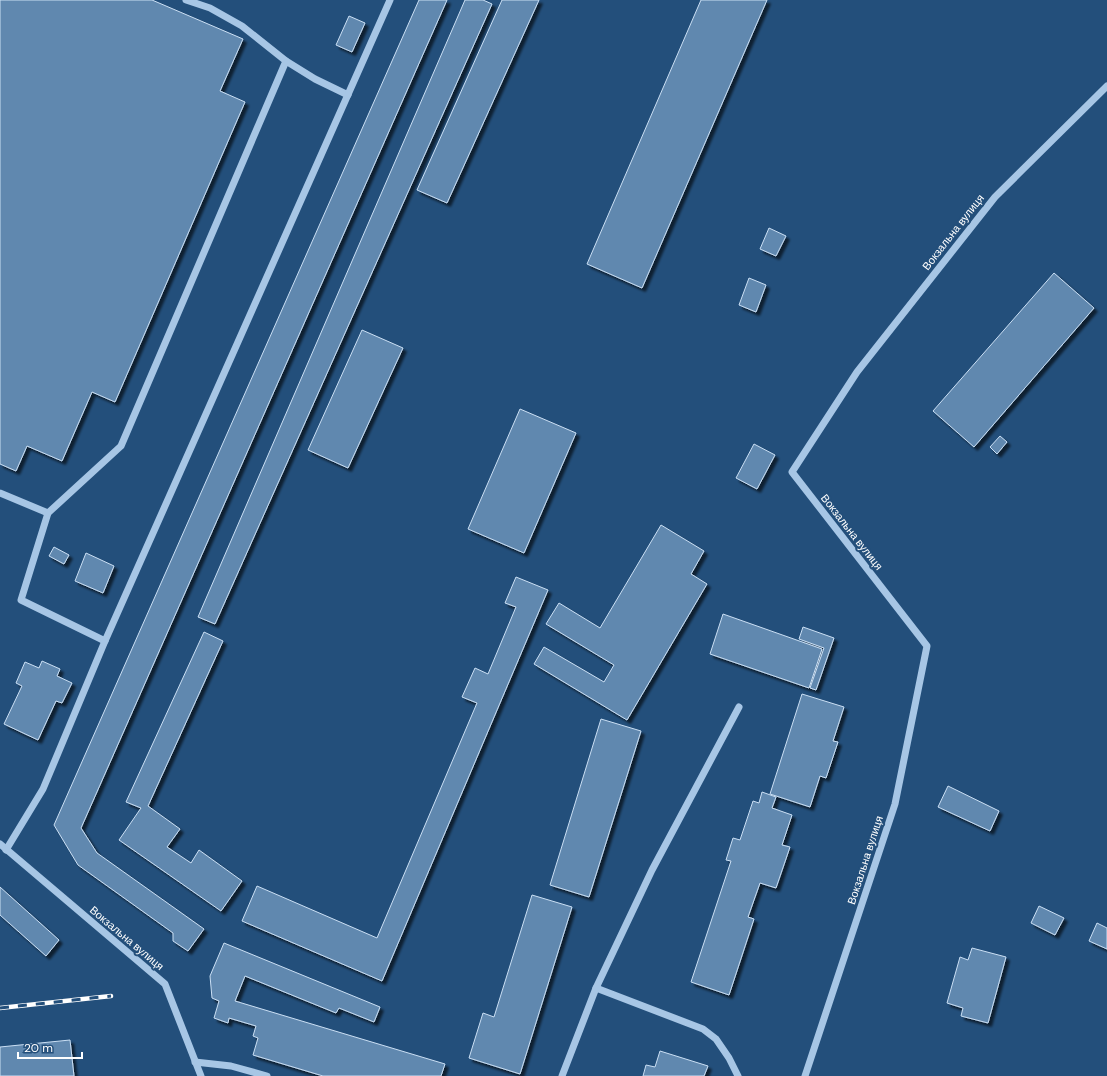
<svg xmlns="http://www.w3.org/2000/svg" width="1107" height="1076" font-family="'DM Sans',sans-serif">
<style>
.building{fill:#6188af;stroke:#cadff4;filter:url(#shadow)}
.lines{fill:none;stroke-linecap:round;stroke-linejoin:round}
.minor{stroke:#a7c6e5;stroke-width:7}
.rail-casing{stroke:#fff;stroke-width:4.5}
.rail{stroke:#234f7b;stroke-width:3;stroke-dasharray:9;stroke-linecap:butt}
.labels{text-anchor:middle;dominant-baseline:central;stroke-width:4;stroke-linejoin:round;paint-order:stroke}
.street-label{font-size:11px;fill:#fff;stroke:#234f7b}
</style>
<defs>
<filter id="shadow"><feDropShadow dx="3.5" dy="3.5" stdDeviation="1" flood-color="#0009"/></filter>
</defs>
<rect width="100%" height="100%" fill="#234f7b"/>
<g class="building">
<path d="M0 0H152L243 39 220 91 245 102 115 402 92 392 62 461 27 446 16 471 0 464Z"/>
<path d="M419 0H447L81 828 97 853 204 929 188 951 173 941V933L78 865 54 825Z"/>
<path d="M465 0H483L492 4 215 624 198 617Z"/>
<path d="M502 0H539L447 203 417 190Z"/>
<path d="M701 0H767L642 288 587 264Z"/>
<path d="M349 16 365 23 352 52 336 45Z"/>
<path d="M769 228 786 236 776 256 760 249Z"/>
<path d="M1054 273 1094 308 974 447 933 411Z"/>
<path d="M749 278 766 285 756 312 739 305Z"/>
<path d="M362 330 403 348 348 468 308 450Z"/>
<path d="M520 409 576 433 524 553 468 529Z"/>
<path d="M1000 436 1007 442 997 454 990 447Z"/>
<path d="M754 444 775 455 757 489 736 478Z"/>
<path d="M661 525 704 551 691 574 707 584 627 720 534 664 544 647 604 682 614 665 546 624 559 603 600 628Z"/>
<path d="M54 547 69 555 64 564 49 556Z"/>
<path d="M86 553 114 566 103 593 75 581Z"/>
<path d="M516 577 548 590 382 981 242 921 257 886 377 938 477 703 462 697 475 668 488 674 516 607 505 603Z"/>
<path d="M723 614 822 649 809 688 710 654Z"/>
<path d="M803 627 834 638 816 690 810 688 824 648 799 639Z"/>
<path d="M204 632 223 641 148 806 180 829 167 847 191 863 199 850 242 881 221 911 119 840 141 808 126 802Z"/>
<path d="M42 661 60 669 57 676 72 683 62 703 56 701 38 740 4 724 22 686 16 683 25 662 39 668Z"/>
<path d="M802 694 844 707 833 741 838 742 826 778 820 776 810 807 770 794Z"/>
<path d="M601 719 641 731 589 897 550 885Z"/>
<path d="M948 786 999 811 990 831 938 807Z"/>
<path d="M762 792 776 797 772 808 792 815 782 845 790 847 776 888 760 883 748 917 754 919 729 995 691 982 731 861 726 860 733 838 740 840 753 801 759 803Z"/>
<path d="M0 887 59 940 46 956 0 915Z"/>
<path d="M532 895 572 907 520 1074 469 1058 483 1013 494 1017Z"/>
<path d="M1039 906 1064 918 1055 935 1031 923Z"/>
<path d="M1097 923 1107 928V949L1089 941Z"/>
<path d="M224 943 380 1007 374 1022 339 1008 336 1013 245 976 235 1001 445 1064 441 1076H323L253 1055 258 1038 253 1036 256 1026 229 1018 228 1023 214 1018 219 1001 212 998 210 976Z"/>
<path d="M972 948 1006 957 988 1023 961 1016 963 1008 947 1003 960 957 968 960Z"/>
<path d="M70 1040 74 1076H0V1047Z"/>
<path d="M660 1051 708 1066 704 1076H643L646 1065 655 1067Z"/>
</g>
<g class="lines">
<g class="minor">
<path d="M286 61 315 79 348 95"/>
<path d="M0 493 48 513"/>
<path d="M105 641 21 600 48 513 121 446 286 61 242 26 210 8 186 0"/>
<path d="M0 844 165 984 201 1076"/>
<path d="M6 850 43 789 105 641 390 0"/>
<path d="M596 988 703 1029 716 1039 729 1058 738 1076"/>
<path d="M195 1062 231 1066 267 1076"/>
<path d="M562 1076 596 988 652 870 739 707"/>
<path d="M805 1076 895 804 927 646 792 472 857 372 995 197 1107 86"/>
</g>
<g class="rail-casing">
<path id="rail" d="M0 1008 111 996"/>
</g>
<use href="#rail" class="rail"/>
</g>
<g class="labels">
<g class="street-label">
<text transform="translate(953 232) rotate(-52)">Вокзальна вулиця</text>
<text transform="translate(852 532) rotate(52)">Вокзальна вулиця</text>
<text transform="translate(865 860) rotate(-72)">Вокзальна вулиця</text>
<text transform="translate(127 938) rotate(40)">Вокзальна вулиця</text>
</g>
</g>
<path d="M18 1052v6h64v-6" fill="none" stroke="#ffffff" stroke-width="2"/>
<text x="24" y="1052" font-size="12" fill="#ffffff" stroke="#234f7b" stroke-width="3" paint-order="stroke">20 m</text>
</svg>
